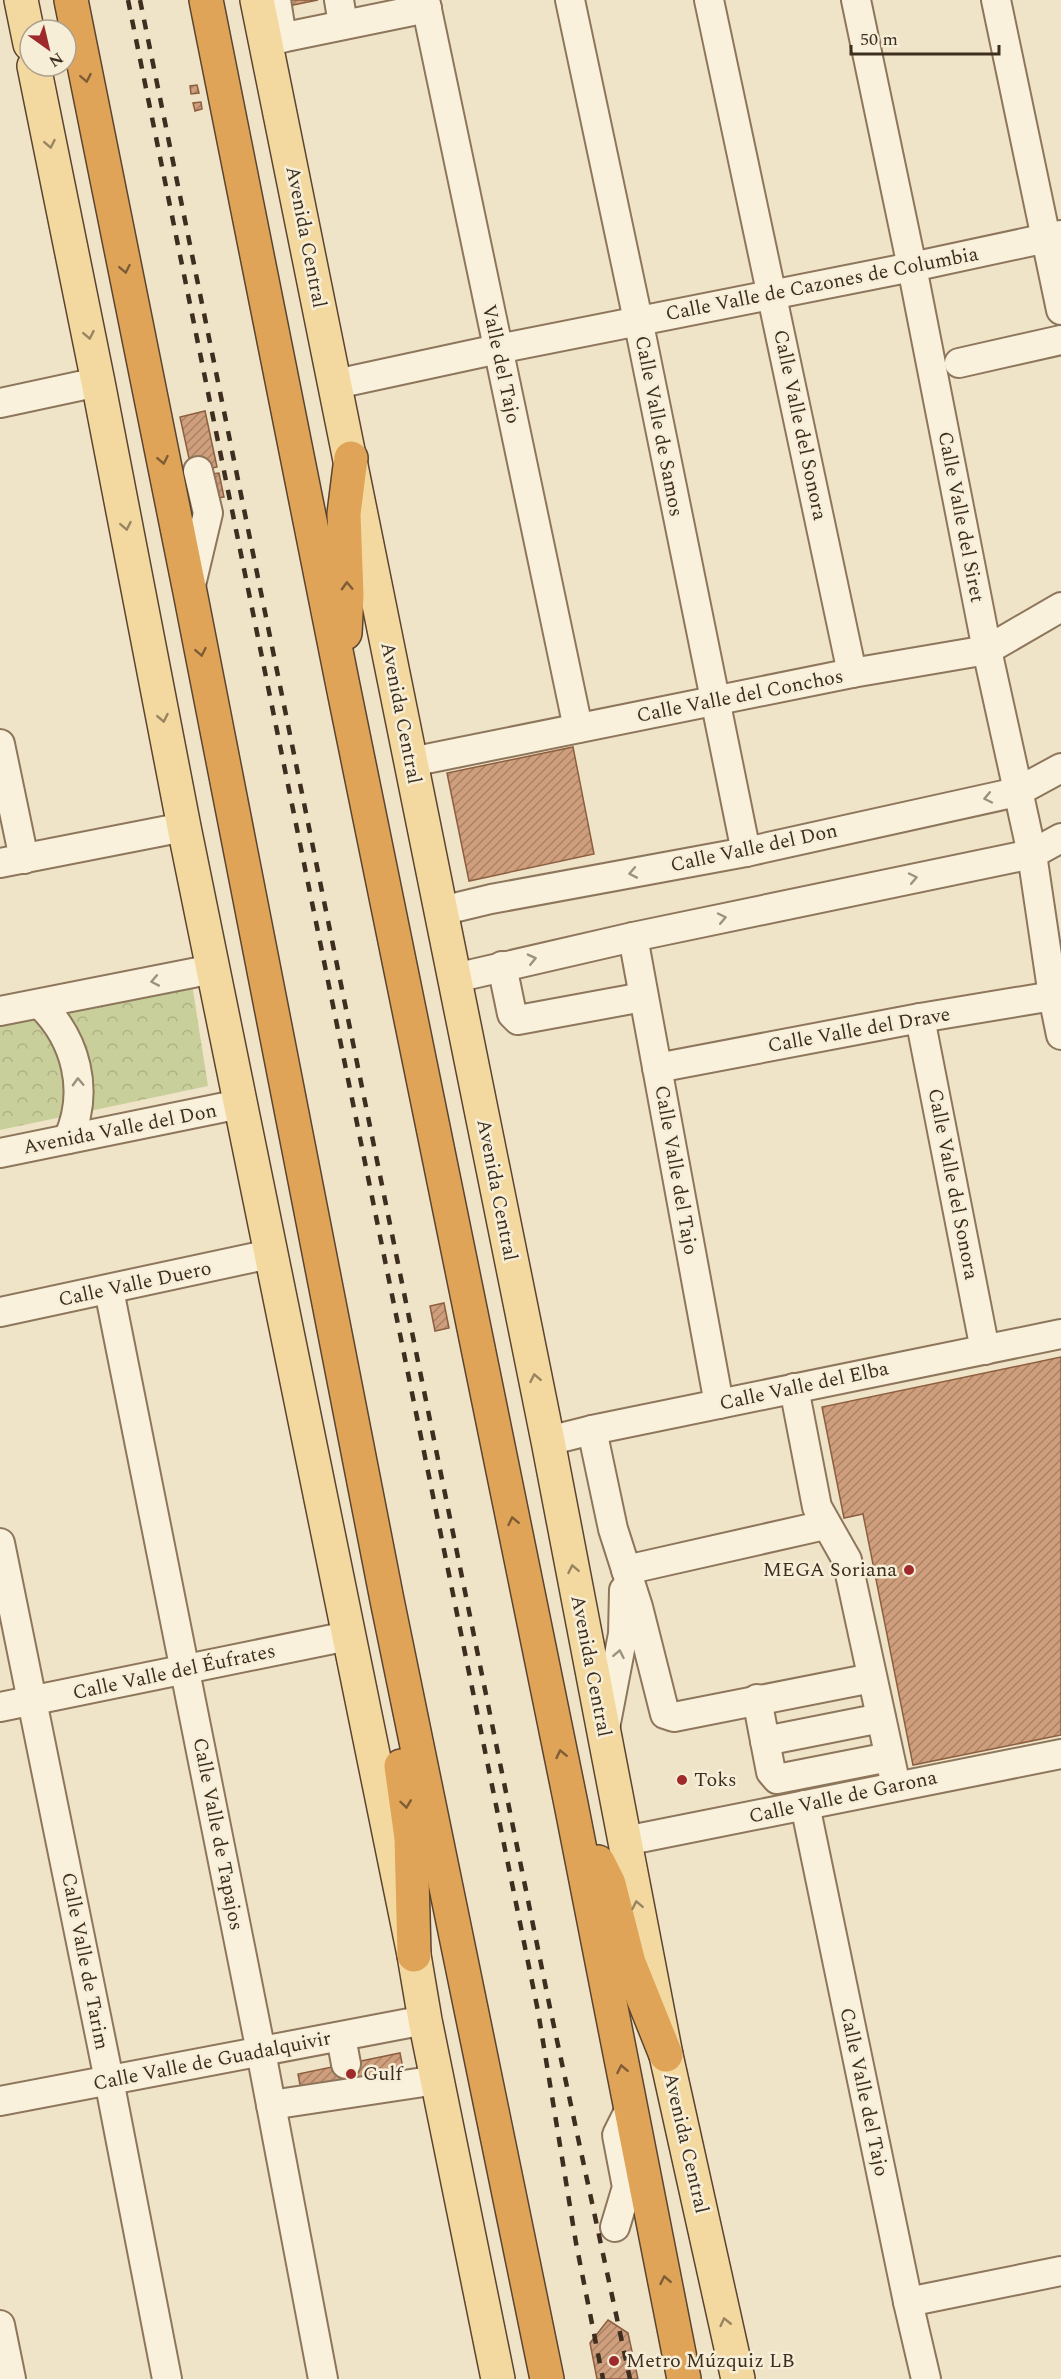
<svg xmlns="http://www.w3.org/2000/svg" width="1061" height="2379" font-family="Spectral,serif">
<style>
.forest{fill:url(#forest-crowns)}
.building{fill:url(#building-hatch);stroke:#8d5f41;stroke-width:1.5}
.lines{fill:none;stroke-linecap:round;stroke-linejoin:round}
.minor-casing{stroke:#8d765c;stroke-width:32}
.major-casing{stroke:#5b4430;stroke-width:36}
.highway-casing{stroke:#5b4430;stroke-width:36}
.minor{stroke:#faf1dc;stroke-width:28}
.major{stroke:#f3d9a0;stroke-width:33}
.highway{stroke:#e0a458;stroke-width:33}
.rail{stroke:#3d2e20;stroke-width:4.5;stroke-dasharray:10 10;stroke-linecap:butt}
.oneway{stroke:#7e5d36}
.oneway2{stroke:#988460}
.oneway3{stroke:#9c907e}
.poi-dot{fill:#9e2a2b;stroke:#f7eed8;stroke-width:2}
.labels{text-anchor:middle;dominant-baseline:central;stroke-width:5;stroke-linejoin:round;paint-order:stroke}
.street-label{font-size:20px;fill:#3d2e20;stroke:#f7eed8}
.poi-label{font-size:20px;fill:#3d2e20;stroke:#f7eed8;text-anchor:start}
</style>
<defs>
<pattern id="forest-crowns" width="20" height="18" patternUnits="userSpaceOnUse" patternTransform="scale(1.5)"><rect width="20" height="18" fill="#c9cf9b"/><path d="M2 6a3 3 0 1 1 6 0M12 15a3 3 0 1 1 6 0" fill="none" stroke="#aeb285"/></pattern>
<pattern id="building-hatch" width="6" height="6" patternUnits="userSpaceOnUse" patternTransform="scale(1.5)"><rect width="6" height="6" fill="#cf9f7d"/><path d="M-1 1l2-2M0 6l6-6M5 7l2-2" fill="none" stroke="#a98266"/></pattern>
</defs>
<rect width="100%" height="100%" fill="#f0e4c8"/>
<path class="forest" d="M192 984 208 1086 0 1130V1025Z"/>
<g class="building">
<path d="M282 0H318L283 7Z"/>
<path d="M197 85 199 93 191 94 190 86Z"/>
<path d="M201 102 202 109 195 111 193 103Z"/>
<path d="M205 411 217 467 192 472 180 417Z"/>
<path d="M219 473 224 497 217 498 212 474Z"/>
<path d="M573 747 594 854 469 881 447 773Z"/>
<path d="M444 1303 449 1328 435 1331 430 1306Z"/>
<path d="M1061 1357V1735L913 1765 863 1514 844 1518 822 1407Z"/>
<path d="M400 2053 404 2073 302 2095 298 2074Z"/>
<path d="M608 2320 628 2333 638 2379H597L590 2343Z"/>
</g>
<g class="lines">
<g class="minor-casing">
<g id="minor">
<path d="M276 0 282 38"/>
<path d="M339 0 343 24"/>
<path d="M425 0 578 728"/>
<path d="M570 0 642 339 746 852"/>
<path d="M709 0 852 673"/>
<path d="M856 0 912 267 987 650 1032 854 1053 996 1061 1035"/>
<path d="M996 0 1061 310"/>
<path d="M266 41 427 8"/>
<path d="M959 363 1061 340"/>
<path d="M336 384 498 349 912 267 1061 235"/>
<path d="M0 403 98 382"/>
<path d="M190 589 208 513 198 471"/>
<path d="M0 744 24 859"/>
<path d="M411 762 852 673 987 650 1061 607"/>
<path d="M0 863 184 827"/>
<path d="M441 911 491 899 746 852 1017 792 1061 768"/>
<path d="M633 937 719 1404"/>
<path d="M502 966 512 1014 518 1020 643 997"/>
<path d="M455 978 633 937 1032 854 1061 838"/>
<path d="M40 1004C76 1039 90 1091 68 1139"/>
<path d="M0 1011 213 969"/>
<path d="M920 1018 985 1350"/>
<path d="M657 1068 920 1018 1053 996 1061 997"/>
<path d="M0 1153 240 1104"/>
<path d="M109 1290 261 2052 323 2379"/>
<path d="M0 1312 270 1254"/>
<path d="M794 1388 817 1507 847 1560 896 1786"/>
<path d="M592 1430 613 1529 638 1607 665 1714 674 1717 872 1678"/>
<path d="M548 1441 592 1430 1061 1334"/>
<path d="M0 1543 109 2080 167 2379"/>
<path d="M626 1570 825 1525"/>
<path d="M757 1699 765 1741 881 1718"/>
<path d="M0 1707 348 1636"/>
<path d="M605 1728 623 1634 624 1590"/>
<path d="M765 1741 771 1772 777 1779 889 1757"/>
<path d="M805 1805 908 2302 926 2379"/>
<path d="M625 1841 1061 1754"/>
<path d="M341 2037 346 2064"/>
<path d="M0 2101 425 2020"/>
<path d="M271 2105 437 2080"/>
<path d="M615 2227 627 2187 617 2135 630 2109"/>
<path d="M908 2302 1061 2271"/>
<path d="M0 2325 11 2379"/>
</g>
</g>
<g class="major-casing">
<g id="major">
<path d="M21 0 30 44"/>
<path d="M257 0 548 1441 666 2055 738 2379"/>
<path d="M34 66 98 382 184 827 414 1955 425 2020 498 2379"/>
</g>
</g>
<g class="highway-casing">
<g id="highway">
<path d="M71 0 190 592 387 1600 547 2379"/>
<path d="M206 0 343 686 571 1804 684 2379"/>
<path d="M345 633 347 595 344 514 351 458"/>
<path d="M401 1766 411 1838 414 1955"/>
<path d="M598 1862 609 1884 629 1963 666 2055"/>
</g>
</g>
<use href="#minor" class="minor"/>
<use href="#major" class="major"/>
<use href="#highway" class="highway"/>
<g class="rail">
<path d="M128 0 538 2011 576 2243 603 2379"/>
<path d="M140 0 550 2008 630 2379"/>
</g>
</g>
<defs><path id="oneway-chevron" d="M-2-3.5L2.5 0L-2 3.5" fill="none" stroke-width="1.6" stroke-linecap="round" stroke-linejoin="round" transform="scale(1.5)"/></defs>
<g class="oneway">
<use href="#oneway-chevron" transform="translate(86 78) rotate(79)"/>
<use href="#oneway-chevron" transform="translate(125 269) rotate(79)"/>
<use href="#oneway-chevron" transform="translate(163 460) rotate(79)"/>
<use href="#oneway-chevron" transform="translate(347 586) rotate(-92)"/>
<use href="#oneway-chevron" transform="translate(201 652) rotate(79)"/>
<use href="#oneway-chevron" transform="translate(513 1521) rotate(-102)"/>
<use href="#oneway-chevron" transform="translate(561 1754) rotate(-102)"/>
<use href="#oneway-chevron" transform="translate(406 1804) rotate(82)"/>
<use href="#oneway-chevron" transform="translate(622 2069) rotate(-101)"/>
<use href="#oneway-chevron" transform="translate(665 2280) rotate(-101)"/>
</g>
<g class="oneway2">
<use href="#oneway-chevron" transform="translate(50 144) rotate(79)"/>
<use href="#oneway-chevron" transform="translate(89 335) rotate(79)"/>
<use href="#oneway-chevron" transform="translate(126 526) rotate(79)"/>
<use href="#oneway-chevron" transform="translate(163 718) rotate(79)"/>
<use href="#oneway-chevron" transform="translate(535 1378) rotate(-101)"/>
<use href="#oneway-chevron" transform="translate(573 1569) rotate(-101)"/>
<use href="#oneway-chevron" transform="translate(637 1905) rotate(-101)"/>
<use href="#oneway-chevron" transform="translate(725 2322) rotate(-103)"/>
</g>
<g class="oneway3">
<use href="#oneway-chevron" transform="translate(988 798) rotate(168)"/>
<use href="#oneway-chevron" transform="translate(633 873) rotate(169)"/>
<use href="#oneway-chevron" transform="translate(913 878) rotate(-12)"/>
<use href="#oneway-chevron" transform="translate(722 918) rotate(-12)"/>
<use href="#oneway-chevron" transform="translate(532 959) rotate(-13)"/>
<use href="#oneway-chevron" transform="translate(155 981) rotate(169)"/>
<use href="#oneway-chevron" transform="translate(78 1082) rotate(-92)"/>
<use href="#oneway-chevron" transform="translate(619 1654) rotate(-79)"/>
</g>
<g class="poi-dot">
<circle cx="909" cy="1570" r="6"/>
<circle cx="682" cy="1780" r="6"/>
<circle cx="351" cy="2074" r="6"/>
<circle cx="614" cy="2361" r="6"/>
</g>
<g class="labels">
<g class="street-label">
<text transform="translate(306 237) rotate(79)">Avenida Central</text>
<text transform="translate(822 284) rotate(-11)">Calle Valle de Cazones de Columbia</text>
<text transform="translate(501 364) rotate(78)">Valle del Tajo</text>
<text transform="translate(800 425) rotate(78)">Calle Valle del Sonora</text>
<text transform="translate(659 426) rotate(79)">Calle Valle de Samos</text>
<text transform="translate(961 517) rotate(79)">Calle Valle del Siret</text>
<text transform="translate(740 696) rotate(-11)">Calle Valle del Conchos</text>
<text transform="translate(401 713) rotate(79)">Avenida Central</text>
<text transform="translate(754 848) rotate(-12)">Calle Valle del Don</text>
<text transform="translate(859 1030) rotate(-10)">Calle Valle del Drave</text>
<text transform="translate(120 1129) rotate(-11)">Avenida Valle del Don</text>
<text transform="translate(676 1170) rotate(80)">Calle Valle del Tajo</text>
<text transform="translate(953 1184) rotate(79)">Calle Valle del Sonora</text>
<text transform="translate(497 1190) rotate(79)">Avenida Central</text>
<text transform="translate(135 1284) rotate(-12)">Calle Valle Duero</text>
<text transform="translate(804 1386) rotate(-12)">Calle Valle del Elba</text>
<text transform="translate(591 1666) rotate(79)">Avenida Central</text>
<text transform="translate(174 1672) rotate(-12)">Calle Valle del Éufrates</text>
<text transform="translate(843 1797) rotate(-12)">Calle Valle de Garona</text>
<text transform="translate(218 1834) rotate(79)">Calle Valle de Tapajos</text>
<text transform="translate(85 1961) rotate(79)">Calle Valle de Tarim</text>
<text transform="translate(212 2061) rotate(-11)">Calle Valle de Guadalquivir</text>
<text transform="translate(864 2092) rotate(78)">Calle Valle del Tajo</text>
<text transform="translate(686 2143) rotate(77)">Avenida Central</text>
</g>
<g class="poi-label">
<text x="897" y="1570" text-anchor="end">MEGA Soriana</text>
<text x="694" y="1780">Toks</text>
<text x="363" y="2074">Gulf</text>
<text x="626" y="2361">Metro Múzquiz LB</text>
</g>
</g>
<g transform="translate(48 48) rotate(146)"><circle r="28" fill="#f7eed8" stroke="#ada18e" stroke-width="1.5"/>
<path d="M0-4.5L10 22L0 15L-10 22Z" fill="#9e2a2b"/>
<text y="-9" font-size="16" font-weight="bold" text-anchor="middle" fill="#3d2e20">N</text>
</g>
<path d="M851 45v9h148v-9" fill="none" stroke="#3d2e20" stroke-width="3"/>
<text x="860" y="45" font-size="18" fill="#3d2e20" stroke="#f7eed8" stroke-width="4.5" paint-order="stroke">50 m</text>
</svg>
